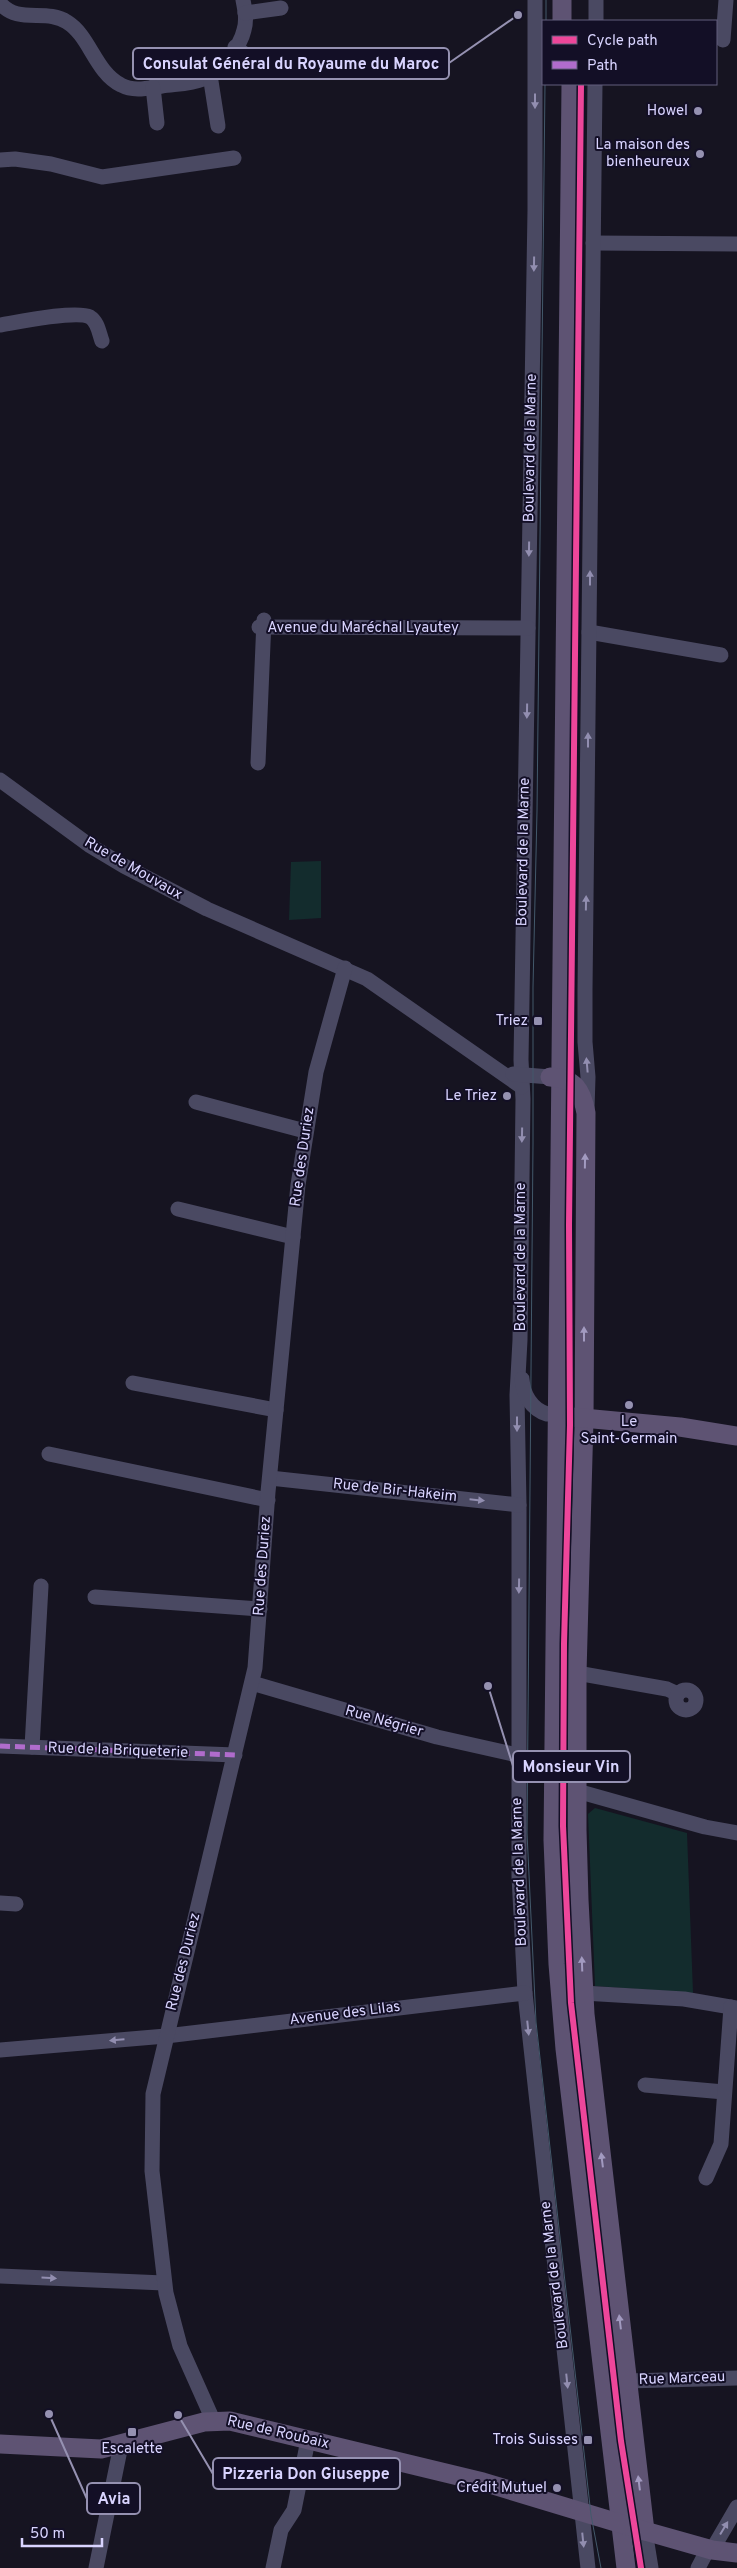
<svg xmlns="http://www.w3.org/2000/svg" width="737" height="2568" font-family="Overpass,sans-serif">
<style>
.green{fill:#132c2d}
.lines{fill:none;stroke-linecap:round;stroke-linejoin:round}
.minor{stroke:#4a4962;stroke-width:15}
.major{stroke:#5e5373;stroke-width:19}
.tram{stroke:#43596b;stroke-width:1}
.quiet{stroke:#b06ccc;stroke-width:5;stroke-dasharray:10 5;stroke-linecap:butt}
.cycleway-casing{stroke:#130f26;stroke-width:9}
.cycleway{stroke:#ed469a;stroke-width:6}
.oneway{fill:#928eb0}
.oneway2{fill:#a29ac0}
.poi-dot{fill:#9591b1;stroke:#130f26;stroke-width:2}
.labels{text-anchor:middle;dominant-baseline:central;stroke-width:4;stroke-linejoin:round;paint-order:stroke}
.poi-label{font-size:15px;fill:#d9d4ff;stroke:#130f26;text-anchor:end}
.street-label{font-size:15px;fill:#d9d4ff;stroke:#130f26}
.leader{fill:none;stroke:#9591b1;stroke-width:2}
.callout-dot{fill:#9591b1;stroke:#130f26;stroke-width:2}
.callout{fill:#130f26;stroke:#9591b1;stroke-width:2}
.callout-label{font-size:16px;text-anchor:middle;font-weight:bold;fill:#d9d4ff}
</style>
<rect width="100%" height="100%" fill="#161421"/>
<g class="green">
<path d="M321 861V918L289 920 291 862Z"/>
<path d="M595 1808 687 1833 693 1993 595 1986 588 1814Z"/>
</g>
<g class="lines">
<g class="minor">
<path d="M535 0V210L521 1060 523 1099 520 1340 517 1395 519 1505V1876L525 1993 588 2568"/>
<path d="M0 3C18 25 46 8 67 22 90 36 95 72 121 85 134 92 148 88 162 86 175 84 191 84 203 79 220 72 240 48 244 30 247 20 245 10 243 0"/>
<path d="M245 13 281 8"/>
<path d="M596 21V0"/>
<path d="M723 40 726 0"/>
<path d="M235 47 256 62 285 58"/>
<path d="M210 75 218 126"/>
<path d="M153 87 157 123"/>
<path d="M0 160 15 159 51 164 102 177 234 158"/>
<path d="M593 243 737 244"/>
<path d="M0 325C18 322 76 310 90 317 98 322 99 333 102 341"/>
<path d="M259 627 528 628"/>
<path d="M589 632 721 655"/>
<path d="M258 763 264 620"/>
<path d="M0 780 89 845 124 866 207 909 367 979 522 1087"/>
<path d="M513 1074 550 1077"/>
<path d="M196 1102 305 1131"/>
<path d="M587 1110 588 1077 585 1042V990L595 84"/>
<path d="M178 1209 293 1237"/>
<path d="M522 1379C523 1394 531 1409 547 1414"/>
<path d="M133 1383 276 1410"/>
<path d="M49 1454 268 1500"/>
<path d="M270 1478 519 1505"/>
<path d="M95 1597 260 1609"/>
<path d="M577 1673 667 1689 678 1694"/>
<path d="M252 1683 437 1737 517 1755"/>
<circle cx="686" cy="1700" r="10"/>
<path d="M0 1746 235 1755"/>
<path d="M32 1747 41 1586"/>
<path d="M577 1791 705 1827 737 1833"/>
<path d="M0 1903 16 1904"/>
<path d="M583 1993 684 1999 737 2008"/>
<path d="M0 2050 166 2036 525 1993"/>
<path d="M645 2085 724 2092"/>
<path d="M706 2178 721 2144 731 2007"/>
<path d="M0 2276 164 2283"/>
<path d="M627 2381 737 2378"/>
<path d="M213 2420 180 2346 166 2293 152 2171 153 2094 255 1668 268 1492 298 1185 316 1072 345 968"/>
<path d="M645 2531 651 2568"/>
<path d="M712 2550 737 2507"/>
<path d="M96 2568 121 2445"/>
<path d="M273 2568 281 2530 294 2510 308 2440"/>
<path d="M698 2568 708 2549"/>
</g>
<g class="major">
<path d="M562 21V0"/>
<path d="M571 84 553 1840 558 1964 565 2049 626 2568"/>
<path d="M550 1077C575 1078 582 1091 586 1113L584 1420 577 1673V1830L579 1900 585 2014 645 2531"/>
<path d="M572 1417 680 1427 737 1436"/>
<path d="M0 2444 101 2449 204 2422 230 2421 483 2482 645 2531 712 2550 737 2553"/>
</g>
<g class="tram">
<path d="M546 21V0"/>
<path d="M545 84 537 811 533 987V1143L527 1833 536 2022 591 2515 601 2568"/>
</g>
<path class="quiet" d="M0 1746 235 1755"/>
<g class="cycleway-casing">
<path id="cycleway" d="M581 84 569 1225 570 1425 564 1644 563 1826 571 2003 621 2441 641 2568"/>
</g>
<use href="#cycleway" class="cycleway"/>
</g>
<defs><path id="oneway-solid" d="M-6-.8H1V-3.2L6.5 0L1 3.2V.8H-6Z" transform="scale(1.25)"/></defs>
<g class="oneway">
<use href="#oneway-solid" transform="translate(535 101) rotate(90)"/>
<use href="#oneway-solid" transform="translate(534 264) rotate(91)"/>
<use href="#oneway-solid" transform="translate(529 549) rotate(91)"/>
<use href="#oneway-solid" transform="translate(590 578) rotate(-90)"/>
<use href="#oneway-solid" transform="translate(527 711) rotate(91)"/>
<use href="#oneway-solid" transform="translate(588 740) rotate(-90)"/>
<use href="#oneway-solid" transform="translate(586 903) rotate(-89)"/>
<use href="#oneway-solid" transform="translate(587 1065) rotate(-95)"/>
<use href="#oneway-solid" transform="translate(522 1135) rotate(91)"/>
<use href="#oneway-solid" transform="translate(517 1424) rotate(90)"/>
<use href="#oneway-solid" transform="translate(477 1500) rotate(6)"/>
<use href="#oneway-solid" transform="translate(519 1586) rotate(91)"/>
<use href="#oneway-solid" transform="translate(528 2028) rotate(84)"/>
<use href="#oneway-solid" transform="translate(117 2040) rotate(175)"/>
<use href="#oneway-solid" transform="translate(49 2278) rotate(3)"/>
<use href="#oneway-solid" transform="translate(567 2381) rotate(84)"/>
<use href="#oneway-solid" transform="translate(724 2528) rotate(-59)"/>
<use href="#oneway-solid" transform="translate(583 2540) rotate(84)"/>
</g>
<g class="oneway2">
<use href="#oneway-solid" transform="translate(585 1161) rotate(-89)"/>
<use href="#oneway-solid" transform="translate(584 1334) rotate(-90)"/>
<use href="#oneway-solid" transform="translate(582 1964) rotate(-92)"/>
<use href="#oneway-solid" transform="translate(602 2160) rotate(-97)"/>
<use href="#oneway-solid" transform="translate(620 2322) rotate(-97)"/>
<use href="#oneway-solid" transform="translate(639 2483) rotate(-97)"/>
</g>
<g class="poi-dot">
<circle cx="698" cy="111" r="5"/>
<circle cx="700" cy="154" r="5"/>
<rect x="533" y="1016" width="10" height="10" rx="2.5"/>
<circle cx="507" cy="1096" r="5"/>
<circle cx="629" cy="1405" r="5"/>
<rect x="127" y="2427" width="10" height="10" rx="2.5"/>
<rect x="583" y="2435" width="10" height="10" rx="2.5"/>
<circle cx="557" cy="2488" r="5"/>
</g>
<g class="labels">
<g class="poi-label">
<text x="688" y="111">Howel</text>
<text x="690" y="145">La maison des<tspan x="690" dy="17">bienheureux</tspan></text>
<text x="528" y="1021">Triez</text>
<text x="497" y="1096">Le Triez</text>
<text x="629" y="1422" text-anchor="middle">Le<tspan x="629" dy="17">Saint-Germain</tspan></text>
<text x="578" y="2440">Trois Suisses</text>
<text x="132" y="2449" text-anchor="middle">Escalette</text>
<text x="547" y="2488">Crédit Mutuel</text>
</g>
<g class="street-label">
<text transform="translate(531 448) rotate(-89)">Boulevard de la Marne</text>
<text x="363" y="628">Avenue du Maréchal Lyautey</text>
<text transform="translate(524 852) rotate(-89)">Boulevard de la Marne</text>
<text transform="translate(133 869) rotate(30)">Rue de Mouvaux</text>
<text transform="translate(303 1157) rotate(-82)">Rue des Duriez</text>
<text transform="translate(521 1257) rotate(-90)">Boulevard de la Marne</text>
<text transform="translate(395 1491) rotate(6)">Rue de Bir-Hakeim</text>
<text transform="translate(263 1566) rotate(-86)">Rue des Duriez</text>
<text transform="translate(384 1722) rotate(16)">Rue Négrier</text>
<text transform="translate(118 1751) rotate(2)">Rue de la Briqueterie</text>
<text transform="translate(520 1872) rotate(-92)">Boulevard de la Marne</text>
<text transform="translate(184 1962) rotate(-76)">Rue des Duriez</text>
<text transform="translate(345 2014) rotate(-7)">Avenue des Lilas</text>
<text transform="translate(555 2275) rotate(-97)">Boulevard de la Marne</text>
<text transform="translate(682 2379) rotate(-2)">Rue Marceau</text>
<text transform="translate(278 2433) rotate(13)">Rue de Roubaix</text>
</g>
</g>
<path class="leader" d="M518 15L449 63M488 1686L513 1766M178 2415L213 2474M49 2414L87 2499"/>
<g class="callout-dot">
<circle cx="518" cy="15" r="5"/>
<circle cx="488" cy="1686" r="5"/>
<circle cx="178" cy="2415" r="5"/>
<circle cx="49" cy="2414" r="5"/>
</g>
<g class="callout">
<rect x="133" y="48" width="316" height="31" rx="5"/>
<rect x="513" y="1751" width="117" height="31" rx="5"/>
<rect x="213" y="2458" width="187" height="31" rx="5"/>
<rect x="87" y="2483" width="53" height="31" rx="5"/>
</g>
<g class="callout-label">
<text x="291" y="69">Consulat Général du Royaume du Maroc</text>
<text x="571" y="1772">Monsieur Vin</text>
<text x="306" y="2479">Pizzeria Don Giuseppe</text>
<text x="114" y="2504">Avia</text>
</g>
<rect x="542" y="20" width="175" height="65" fill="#130f26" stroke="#625e7d"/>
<rect x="552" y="36" width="25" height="8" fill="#ed469a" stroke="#625e7d"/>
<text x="587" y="45" font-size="15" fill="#d9d4ff">Cycle path</text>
<rect x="552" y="61" width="25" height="8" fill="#b06ccc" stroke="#625e7d"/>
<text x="587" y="70" font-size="15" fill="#d9d4ff">Path</text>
<path d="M22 2538v8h80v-8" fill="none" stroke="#d9d4ff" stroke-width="2.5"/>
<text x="30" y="2538" font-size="15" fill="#d9d4ff" stroke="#130f26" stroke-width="4" paint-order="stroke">50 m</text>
</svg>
